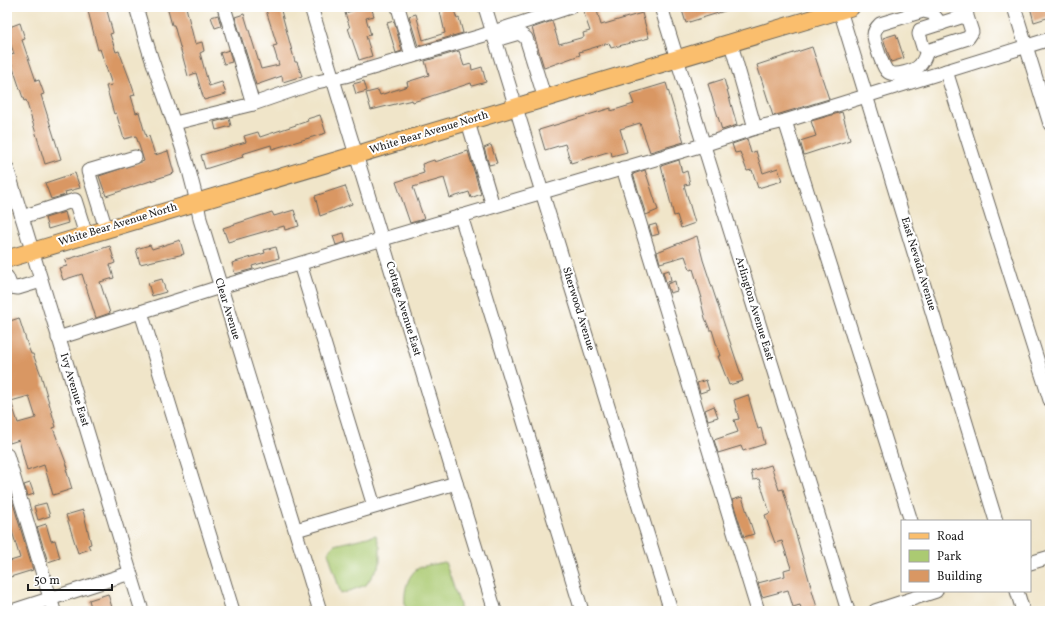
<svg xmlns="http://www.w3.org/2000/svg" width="1057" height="618" font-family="Vollkorn,serif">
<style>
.park{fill:#abca72;stroke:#647347}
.building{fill:#d99763;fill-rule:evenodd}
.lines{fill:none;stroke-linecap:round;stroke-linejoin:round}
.minor-casing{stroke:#666259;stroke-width:15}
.major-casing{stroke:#666259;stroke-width:19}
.minor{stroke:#fff;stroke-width:13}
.major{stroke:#fabe6d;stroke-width:17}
.labels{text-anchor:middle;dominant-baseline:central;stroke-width:4;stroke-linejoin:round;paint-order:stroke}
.street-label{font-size:11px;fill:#1c1c1c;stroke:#fff}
</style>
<rect width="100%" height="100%" fill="#fff"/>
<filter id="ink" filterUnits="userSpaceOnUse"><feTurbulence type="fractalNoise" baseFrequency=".025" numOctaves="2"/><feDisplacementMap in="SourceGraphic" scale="8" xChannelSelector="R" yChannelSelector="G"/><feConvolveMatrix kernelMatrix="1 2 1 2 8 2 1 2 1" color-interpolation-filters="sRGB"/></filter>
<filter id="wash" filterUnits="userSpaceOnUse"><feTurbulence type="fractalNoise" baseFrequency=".012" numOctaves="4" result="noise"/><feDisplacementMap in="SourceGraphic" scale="16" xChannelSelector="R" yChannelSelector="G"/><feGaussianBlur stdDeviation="0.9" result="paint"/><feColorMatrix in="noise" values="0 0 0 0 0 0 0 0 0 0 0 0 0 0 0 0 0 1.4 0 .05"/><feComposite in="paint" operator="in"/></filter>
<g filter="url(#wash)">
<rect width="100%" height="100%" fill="#f0e5c9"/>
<g class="park">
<path d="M376 535 380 547V564L366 585 341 594 328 552 334 545Z"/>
<path d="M445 562 460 605V611H406C403 598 405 578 417 569 423 565 437 564 445 562Z"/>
</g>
<g id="blocks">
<g class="building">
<path d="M87 7H106L113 33 110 34 116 52 119 51 130 80 135 95 131 96 136 113 139 112 146 137 149 136 155 155 168 151 174 173 106 196 99 176 144 161 136 136 124 139 116 113 114 114 106 86 112 85 100 49 98 50Z"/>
<path d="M167 7H186L195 44 202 42 204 51 200 53 209 86 222 82 226 94 204 100 196 73 188 76 174 25H172Z"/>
<path d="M265 7H280L295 62H297L302 76 283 82 282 76 256 85 235 17 244 14 261 69 279 65 273 46 277 45Z"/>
<path d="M354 7H371L374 16 366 18 371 35 366 36 372 56 359 60 348 28H350L345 13 355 10Z"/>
<path d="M439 7H453L457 19 459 18 463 33 418 46 409 16 416 14 423 40 445 33Z"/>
<path d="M596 7 601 25 642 13 649 38 611 48 609 43 579 52 580 55 544 68 532 28 552 21 559 44 584 37 583 33 590 31 583 11Z"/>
<path d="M681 7H731V9L686 23Z"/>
<path d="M1030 7H1048L1050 17 1034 22Z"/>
<path d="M218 15 221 26 215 28 211 17Z"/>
<path d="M394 21 402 51 396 53 387 23Z"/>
<path d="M20 23 25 39 22 40 36 81 39 80 44 94 41 95 61 159 45 164 26 100 24 101 9 56 14 54 7 34V28Z"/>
<path d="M896 34 904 58 891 62 883 38Z"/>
<path d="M812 47 829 99 773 116 757 65Z"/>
<path d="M229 50 232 62 224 64 220 53Z"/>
<path d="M459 51 464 66 471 64 472 70 482 67 486 82 472 86 471 83 413 102 412 100 371 110 366 93 378 90 380 95 408 86 407 82 429 75 425 61Z"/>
<path d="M724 79 737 125 722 130 708 84Z"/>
<path d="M364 81 367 91 356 94 353 84Z"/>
<path d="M666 83 684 142 650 152 640 123 620 129 627 152 612 156 611 151 571 163 565 144 545 150 539 130 611 108V111L634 104 630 94Z"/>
<path d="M842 112 850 140 804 155 800 141 816 136 811 121Z"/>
<path d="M320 115 326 133 272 149 271 145 242 154 243 157 205 169 201 155 246 142 244 136 258 132 260 137 308 121 307 119Z"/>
<path d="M229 118 231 126 216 130 214 122Z"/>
<path d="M747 139 751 153 756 151 763 173 778 168 782 181 758 188 752 170 747 171 740 152 735 153 732 144Z"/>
<path d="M491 145 497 163 489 165 484 148Z"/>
<path d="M468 151 481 194 471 198 469 192 450 198 444 178 413 187 424 219 410 223 396 182 424 173 422 164 434 160 435 162Z"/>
<path d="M679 160 682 173 687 171 690 184 684 185 695 223 681 228 677 215 674 216 661 166Z"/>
<path d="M645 170 658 210 646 215 633 174Z"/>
<path d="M75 173 80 188 65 192 66 195 51 199 45 183Z"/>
<path d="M345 186 352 204 320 216 315 196Z"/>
<path d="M294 210 299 226 285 230 284 226 228 242 223 228 272 212 274 216Z"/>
<path d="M65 212 68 223 48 229 45 218Z"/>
<path d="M656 224 659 234 652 236 649 226Z"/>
<path d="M344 233 346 242 336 245 333 236Z"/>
<path d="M697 236 703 260 743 381 729 385 718 356H720L712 330H710L705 318 700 298H702L693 269 690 270 685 256 660 263 657 252Z"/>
<path d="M180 240 184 254 140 264 136 249 150 245 152 249Z"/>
<path d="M110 246 115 263 110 265 114 278 100 282 110 313 96 318 82 274 63 280 59 268 67 266 65 260Z"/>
<path d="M276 247 279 258 252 266 253 269 235 274 232 263 265 253 264 250Z"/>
<path d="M669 270 671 281 666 282 663 272Z"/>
<path d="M162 279 166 292 152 296 148 283Z"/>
<path d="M675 281 677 291 670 293 667 284Z"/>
<path d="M19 318 29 349 31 354H33L41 375 56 427 53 428 68 468 66 469 72 489 53 495 44 465 27 471 19 440 10 443 7 433V322ZM29 396 36 418 18 423 11 401Z"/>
<path d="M706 380 709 390 700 393 697 383Z"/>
<path d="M748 395 758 429 761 428 765 444 743 451 741 446 718 453 714 440 738 432 734 420 739 419 734 400Z"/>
<path d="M714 406 718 417 708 420 705 410Z"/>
<path d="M771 465 779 490 783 489 818 611H802L800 605 793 607 788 590 762 597 758 583 785 576 784 570 791 568 782 541 775 543 769 527 765 515 770 513 759 479 753 480 751 471Z"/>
<path d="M30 483 34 494 28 496 24 485Z"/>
<path d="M7 490H9L33 570 7 578V562L20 558 12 531 7 532Z"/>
<path d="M742 497 754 534 744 537 732 500Z"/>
<path d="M46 503 50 516 38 520 34 506Z"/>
<path d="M83 510 91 544 88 545 90 549 78 553 66 515Z"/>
<path d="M46 524 51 541 55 540 60 558 48 562 37 527Z"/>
<path d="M108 594 113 611H92L89 600Z"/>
</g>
</g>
</g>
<g filter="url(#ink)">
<use href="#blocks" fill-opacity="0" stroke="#666259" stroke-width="1"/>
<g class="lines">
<g class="minor-casing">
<g id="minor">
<path d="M136 7C142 27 147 46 154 66 171 116 191 165 200 219L320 611"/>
<path d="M224 7 253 104"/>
<path d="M311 7 495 611"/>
<path d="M398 7 412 56"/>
<path d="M485 7 671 611"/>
<path d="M661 7 848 611"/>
<path d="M839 7 996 521"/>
<path d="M964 7 972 32 968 38 927 51 923 47 919 34 920 30 967 15"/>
<path d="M1014 7 1050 124"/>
<path d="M495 40 519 33 526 38 545 99"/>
<path d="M731 44 755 128"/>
<path d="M927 51C925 56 924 61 920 65 915 71 895 77 888 72 883 69 874 41 874 35 874 30 877 27 880 24L923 11 932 13 941 24"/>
<path d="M946 71 1050 400"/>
<path d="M785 121 911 521"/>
<path d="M468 122 493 206"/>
<path d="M175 123 253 104 317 82 345 76 481 36 570 7"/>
<path d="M7 168 142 611"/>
<path d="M623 168 758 611"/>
<path d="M461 216 582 611"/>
<path d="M22 217 75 200 86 235"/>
<path d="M106 229 88 171 135 157"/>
<path d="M300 264 374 506"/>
<path d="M7 277 11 287 18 288 41 281"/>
<path d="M141 312 233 611"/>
<path d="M58 338 220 287 703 145 755 128 785 121 1050 39"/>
<path d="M7 455 54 611"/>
<path d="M296 530 456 483"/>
<path d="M1030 563 1050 557"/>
<path d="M1017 591 1023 611"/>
<path d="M12 611 130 573"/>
<path d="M875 611 936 591"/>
</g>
</g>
<g class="major-casing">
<path id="major" d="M7 259 851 7"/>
</g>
<use href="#minor" class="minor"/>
<use href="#major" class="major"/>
</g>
</g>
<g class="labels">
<g class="street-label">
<text transform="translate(429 133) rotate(-17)">White Bear Avenue North</text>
<text transform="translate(118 225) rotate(-17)">White Bear Avenue North</text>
<text transform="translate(918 264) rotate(73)">East Nevada Avenue</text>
<text transform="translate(227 309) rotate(73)">Clear Avenue</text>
<text transform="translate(403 309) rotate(73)">Cottage Avenue East</text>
<text transform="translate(578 309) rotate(73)">Sherwood Avenue</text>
<text transform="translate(754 309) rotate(73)">Arlington Avenue East</text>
<text transform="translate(74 390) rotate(73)">Ivy Avenue East</text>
</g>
</g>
<rect width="1057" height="618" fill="none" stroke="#fff" stroke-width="24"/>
<rect x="901" y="520" width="130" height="72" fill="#ffffff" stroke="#a4a4a4"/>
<rect x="909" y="533" width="20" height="6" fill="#fabe6d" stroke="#a4a4a4"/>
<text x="937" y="540" font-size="12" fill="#1c1c1c">Road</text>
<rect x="909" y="550" width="20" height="12" fill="#abca72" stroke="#a4a4a4"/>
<text x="937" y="560" font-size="12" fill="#1c1c1c">Park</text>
<rect x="909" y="570" width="20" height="12" fill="#d99763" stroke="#a4a4a4"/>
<text x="937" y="580" font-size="12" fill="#1c1c1c">Building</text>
<path d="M28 584v6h84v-6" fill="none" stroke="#1c1c1c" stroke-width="2"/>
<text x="34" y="584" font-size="12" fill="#1c1c1c" stroke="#ffffff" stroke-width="3" paint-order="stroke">50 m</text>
</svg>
